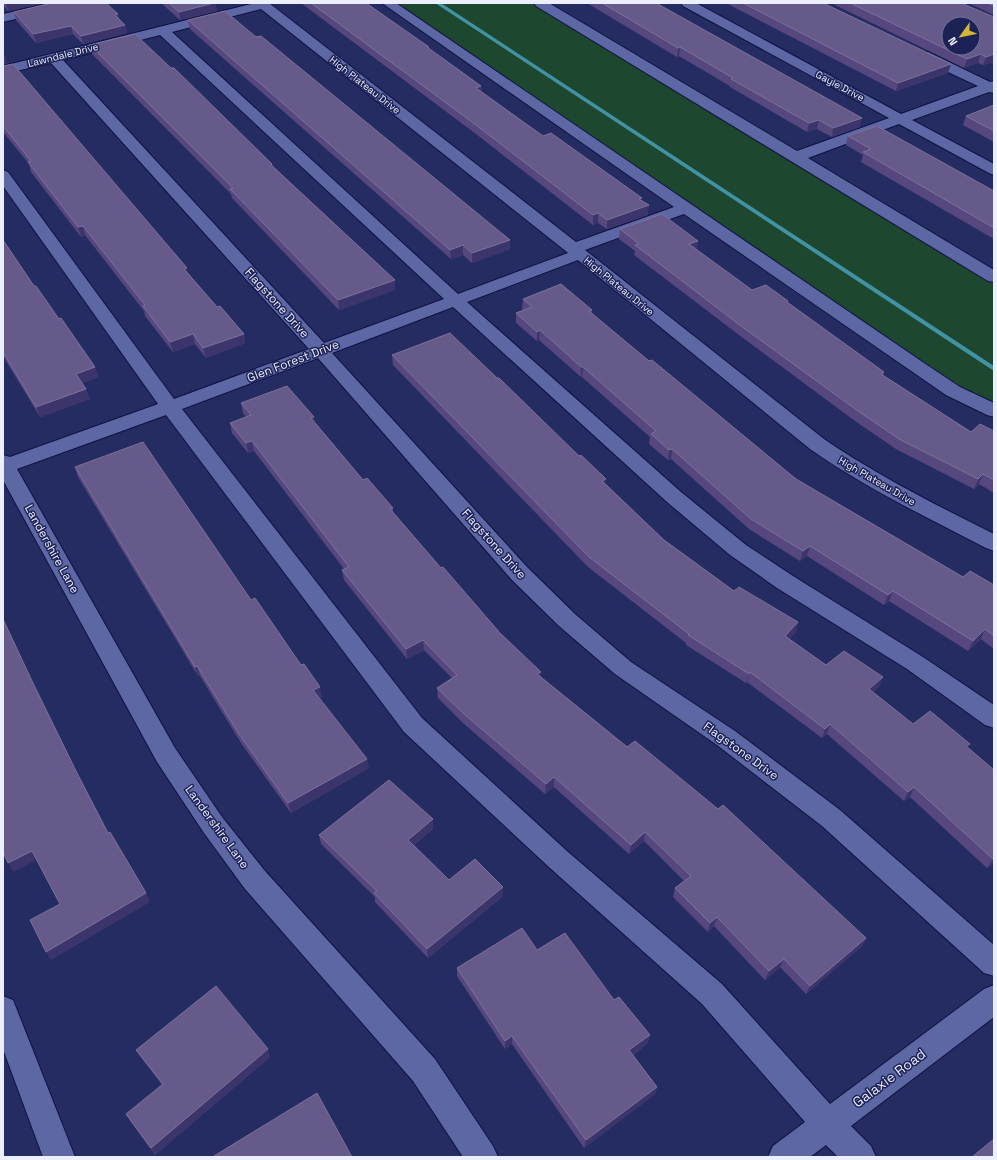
<svg xmlns="http://www.w3.org/2000/svg" width="997" height="1160" font-family="'Space Grotesk',sans-serif">
<style>
.green{fill:#1d472e}
.lines{fill:none;stroke-linecap:round;stroke-linejoin:round}
.stream{fill:#4192a4;fill-rule:evenodd}
.minor-casing{stroke:#101144;stroke-width:2}
.minor{fill:#5c67a3;fill-rule:evenodd}
.wall{fill:#56487e}
.shaded-wall{fill:#3c356c}
.building{fill:#665a8b;stroke:#7b719d;fill-rule:evenodd}
.labels{text-anchor:middle;dominant-baseline:central;stroke-width:3;stroke-linejoin:round;paint-order:stroke}
.far-street-label{font-size:10px;fill:#eceffd;stroke:#1c2156}
.street-label{font-size:12px;fill:#eceffd;stroke:#1c2156}
.near-street-label{font-size:14px;fill:#eceffd;stroke:#1c2156}
</style>
<rect width="100%" height="100%" fill="#252c61"/>
<path class="green" d="M394 3H533L994 284V410L982 405Z"/>
<g class="lines">
<path class="stream" d="M435 3H441L994 366V371Z"/>
<g class="minor-casing">
<g id="minor">
<path d="M51 3H73L71 6 3 22V14Z"/>
<path d="M255 3H269L576 242 674 207 382 3H396L924 363 960 387 994 403V417L987 415 946 395 684 214 585 250 824 439C878 476 936 505 994 534V551L986 548C926 517 866 488 810 449L578 260 467 302 681 492 746 545 793 576 923 657 994 705V728L985 725 907 669 777 588 730 555 667 502 453 307 332 353 527 567 575 614 631 662 735 731 840 810 994 945V976L984 973 822 826 717 745 615 674 559 626 511 579 318 358 182 409 422 718 568 852 722 984 830 1104 984 989 994 985V1017L851 1126 871 1146 876 1157H838L826 1145 810 1157H768L773 1146 805 1122 702 1004 550 868 404 732 166 415 17 469 175 748 222 817 265 871 435 1059 493 1146 498 1157H463L413 1081 245 889 204 833 157 762 3 480V455L10 457 158 404 3 186V170L8 172 174 399 309 349 51 63 3 74V66ZM261 9 567 252 568 253 458 294 172 32ZM160 35 444 299 324 343 63 60Z"/>
<path d="M534 3H549L797 151 889 118 683 6 681 3H696L901 114 978 86 918 58 916 55 918 52H928L990 82 994 81V93L989 92 912 120 994 164V175L989 173 899 124 808 158 994 270V282L988 281 536 6Z"/>
<path d="M3 996 13 1000 75 1157H43L3 1049Z"/>
</g>
</g>
<use href="#minor" class="minor"/>
</g>
<g class="wall">
<path d="M3 3H44L8 11 3 5Z"/>
<path d="M161 3H215L217 11 180 20Z"/>
<path d="M301 3H366L481 86 482 92 543 136 641 200 648 215 607 229 598 223 593 225 476 134Z"/>
<path d="M587 3H656L860 127 832 137 817 129 807 132 730 87V86L679 56 677 57Z"/>
<path d="M726 3H823L948 73 896 91Z"/>
<path d="M831 3H961L994 62 983 65 978 63 964 68Z"/>
<path d="M968 3H994V15Z"/>
<path d="M14 12 118 14 119 19 125 25 127 33 83 44 73 34 36 43 16 20Z"/>
<path d="M188 20 256 37 510 240V249L472 263 463 255 451 259 190 29Z"/>
<path d="M90 45 272 164 273 166 395 280V290L339 310 232 198 231 194 92 54Z"/>
<path d="M3 66 189 274 217 307 244 334 245 343 206 358 195 344 173 352 145 316 144 311 85 235 81 237 31 172 29 164 3 132Z"/>
<path d="M994 105V142L963 125 966 116Z"/>
<path d="M848 136 994 191V239L861 162 863 155 846 145Z"/>
<path d="M620 229 697 250 752 290 788 303 884 372 883 375 971 432 994 431V493L979 484 974 489 896 449 855 421 739 335 634 255 635 251 619 239Z"/>
<path d="M3 240 34 286 95 367 98 377 82 383 90 399 40 417 3 356Z"/>
<path d="M523 299 592 310V314L649 361 796 479 963 577 994 585V649L981 639 968 651 889 601 884 605 807 556 800 561 749 529 671 459 668 460 649 444 650 437 582 377H581L539 340 537 341 516 323V313L524 310 522 309Z"/>
<path d="M392 355 606 484 664 540 734 591 798 622 796 632 789 639 826 665 879 687 873 692 913 724 968 748 994 770V863L987 868 910 797 904 801 827 734 822 738 747 682 746 683 686 645V643L588 567 393 365Z"/>
<path d="M241 403 315 423 363 480 393 508V512L441 568 500 633 541 677 866 938 862 946 806 994 780 967 765 980 714 926 708 932 673 897 675 888 684 881 644 841 629 854 554 787 545 794 463 723 438 698 437 688 452 678 424 650 407 659 344 580 342 570 344 569 254 451 248 453 232 433 230 423 246 417 243 413Z"/>
<path d="M75 467 251 600 322 697 319 698 369 768 291 813 241 743 200 676H198L78 477Z"/>
<path d="M433 829 414 845 449 880 503 896 428 958 375 902V897L321 844 319 835Z"/>
<path d="M537 950 648 1043 633 1055 657 1087 655 1094 584 1148 512 1044 505 1049 457 976V968Z"/>
<path d="M136 1050 270 1057 155 1155 131 1122 126 1114 162 1085 141 1057Z"/>
</g>
<g class="shaded-wall">
<path d="M6 3H44L8 11Z"/>
<path d="M214 3H215L217 11 180 20 179 12Z"/>
<path d="M118 14 120 23 115 15Z"/>
<path d="M125 25 127 33 83 44 81 36Z"/>
<path d="M71 26 73 34 36 43 33 34Z"/>
<path d="M680 47 679 56 677 57 678 48Z"/>
<path d="M981 54 978 63 964 68 967 59Z"/>
<path d="M994 54V62L983 65 986 57Z"/>
<path d="M3 55H5L7 63 3 65Z"/>
<path d="M951 64 948 73 896 91 898 83Z"/>
<path d="M481 86 482 95 476 88Z"/>
<path d="M862 118 860 127 832 137 833 128Z"/>
<path d="M819 120 817 129 807 132 809 123Z"/>
<path d="M649 205 648 215 607 229V220Z"/>
<path d="M598 213V223L593 225V215Z"/>
<path d="M83 226 85 235 81 237 78 227Z"/>
<path d="M510 240V249L472 263V253Z"/>
<path d="M698 241 697 250 689 244Z"/>
<path d="M463 245V255L451 259 450 250Z"/>
<path d="M187 268 189 277 184 269Z"/>
<path d="M395 280V290L339 310 338 300Z"/>
<path d="M540 330 539 340 537 341V332Z"/>
<path d="M193 334 195 344 173 352 170 342Z"/>
<path d="M244 334 245 343 206 358 203 348Z"/>
<path d="M95 367 98 377 79 384 76 374Z"/>
<path d="M581 367H583L582 377H581Z"/>
<path d="M86 389 90 399 40 417 36 407Z"/>
<path d="M314 417 315 427 311 418Z"/>
<path d="M252 441 254 451 248 453 246 443Z"/>
<path d="M672 449 671 459 668 460 669 450Z"/>
<path d="M983 474 979 484 974 489 978 479Z"/>
<path d="M606 479 605 489 602 481Z"/>
<path d="M810 546 807 556 800 561 803 551Z"/>
<path d="M893 591 889 601 884 605 888 595Z"/>
<path d="M798 622 796 632 782 646 785 636Z"/>
<path d="M985 629 981 639 968 651 973 641Z"/>
<path d="M423 640 424 650 407 659 406 649Z"/>
<path d="M197 666 200 676H198L195 667Z"/>
<path d="M541 672V681L537 674Z"/>
<path d="M750 672 747 682 746 683 749 674Z"/>
<path d="M883 677 879 687 866 699 869 689Z"/>
<path d="M320 687 322 697 315 700 313 690Z"/>
<path d="M830 724 827 734 822 738 825 729Z"/>
<path d="M367 759 369 768 291 813 288 803Z"/>
<path d="M554 777V787L545 794 546 784Z"/>
<path d="M914 787 910 797 904 801 908 792Z"/>
<path d="M433 819V829L409 849 408 840Z"/>
<path d="M645 832 644 841 629 854 631 845Z"/>
<path d="M32 851 37 860 13 872 8 863Z"/>
<path d="M994 858V863L987 868 993 859Z"/>
<path d="M503 887V896L428 958 427 949Z"/>
<path d="M146 893 150 902 51 960 46 952Z"/>
<path d="M717 917 714 926 708 932 710 923Z"/>
<path d="M866 938 862 946 806 994 810 986Z"/>
<path d="M784 959 780 967 765 980 769 971Z"/>
<path d="M650 1035 648 1043 628 1058 629 1050Z"/>
<path d="M512 1036V1044L505 1049V1041Z"/>
<path d="M268 1049 270 1057 155 1155 151 1148Z"/>
<path d="M657 1087 655 1094 584 1148 586 1140Z"/>
</g>
<g class="building">
<path d="M52 3H106L118 14 115 15 125 25 81 36 71 26 33 34 14 12Z"/>
<path d="M169 3H214L179 12Z"/>
<path d="M311 3H366L429 47H427L481 86 476 88 543 136 551 133 642 198 639 199 649 205 607 220 598 213 593 215 476 125Z"/>
<path d="M602 3H656L862 118 833 128 819 120 809 123 731 79 733 78 680 47 678 48Z"/>
<path d="M743 3H823L951 64 898 83Z"/>
<path d="M850 3H961L994 17V54L986 57 981 54 967 59ZM949 24H973V48H949Z"/>
<path d="M988 3H994V6Z"/>
<path d="M225 11 256 37 261 36 510 240 472 253 463 245 450 250 188 20Z"/>
<path d="M135 34 171 68H174L272 164 271 165 395 280 338 300 230 189 233 188 90 45Z"/>
<path d="M13 64 187 268 184 269 217 307 220 306 244 334 203 348 193 334 170 342 143 306 145 305 83 226 78 227 28 162 31 161 3 126V66Z"/>
<path d="M994 105V131L966 116Z"/>
<path d="M877 126 994 191V228L863 152 871 149 848 136Z"/>
<path d="M662 214 698 241 689 244 752 290 766 285 788 301 787 302 884 372 881 374 971 432 980 424 994 431V480L983 474 978 479 899 439 858 411 741 326 635 245 639 244 620 229Z"/>
<path d="M3 240 34 286H36L59 319 61 318 95 367 76 374 86 389 36 407 3 352Z"/>
<path d="M561 284 592 310 589 311 649 361 652 360 796 479 963 577 970 571 994 585V636L985 629 973 641 893 591 888 595 810 546 803 551 751 519 672 449 669 450 651 434 656 431 583 367H581L540 330 537 332 516 313 532 307 523 299Z"/>
<path d="M450 333 497 378H499L579 456 581 455 606 479 602 481 664 540 734 591 739 587 798 622 785 636 826 665 844 651 883 677 869 689 913 724 930 711 970 744 966 746 994 770V858L993 859 914 787 908 792 830 724 825 729 750 672 749 674 688 635 689 634 589 557 392 355Z"/>
<path d="M287 386 314 417 311 418 363 480 367 478 393 508 390 509 441 568 443 567 500 633 541 672 537 674 627 747 635 741 718 809 723 805 866 938 810 986 784 959 769 971 717 917 710 923 675 888 691 876 645 832 631 845 554 777 546 784 463 713 437 688 457 675 423 640 406 649 342 570 349 567 252 441 246 443 230 423 251 415 241 403Z"/>
<path d="M143 442 251 600 255 598 301 665 304 664 320 687 313 690 367 759 288 803 239 734 197 666 195 667 75 467Z"/>
<path d="M3 619 32 681 77 773 108 833 110 832 146 893 46 952 30 920 60 904 32 851 8 863 3 852Z"/>
<path d="M389 780 433 819 408 840 449 880 475 859 503 887 427 949 374 893 377 891 319 835Z"/>
<path d="M522 928 537 950 565 933 614 1000 619 997 650 1035 629 1050 657 1087 586 1140 512 1036 505 1041 457 968Z"/>
<path d="M216 986 268 1049 151 1148 126 1114 163 1084 136 1050Z"/>
<path d="M317 1093 352 1157H215L214 1156Z"/>
<path d="M994 1139V1157H972Z"/>
</g>
<g class="labels">
<g class="far-street-label">
<text transform="translate(63 55) rotate(-14)">Lawndale Drive</text>
<text transform="translate(365 85) rotate(38)">High Plateau Drive</text>
<text transform="translate(840 86) rotate(28)">Gayle Drive</text>
<text transform="translate(619 286) rotate(39)">High Plateau Drive</text>
<text transform="translate(877 481) rotate(30)">High Plateau Drive</text>
</g>
<g class="street-label">
<text transform="translate(277 303) rotate(48)">Flagstone Drive</text>
<text transform="translate(293 361) rotate(-21)">Glen Forest Drive</text>
<text transform="translate(494 544) rotate(48)">Flagstone Drive</text>
<text transform="translate(52 549) rotate(61)">Landershire Lane</text>
<text transform="translate(741 751) rotate(36)">Flagstone Drive</text>
<text transform="translate(217 827) rotate(54)">Landershire Lane</text>
</g>
<g class="near-street-label">
<text transform="translate(889 1078) rotate(-37)">Galaxie Road</text>
</g>
</g>
<rect width="997" height="1160" fill="none" stroke="#eceffd" stroke-width="8"/>
<g transform="translate(961 36) rotate(237)"><circle r="19" fill="#1c2156" stroke="#6f7399"/>
<path d="M0-3L7 15L0 10L-7 15Z" fill="#d5b535"/>
<text y="-6" font-size="11" font-weight="bold" text-anchor="middle" fill="#eceffd">N</text>
</g>
</svg>
